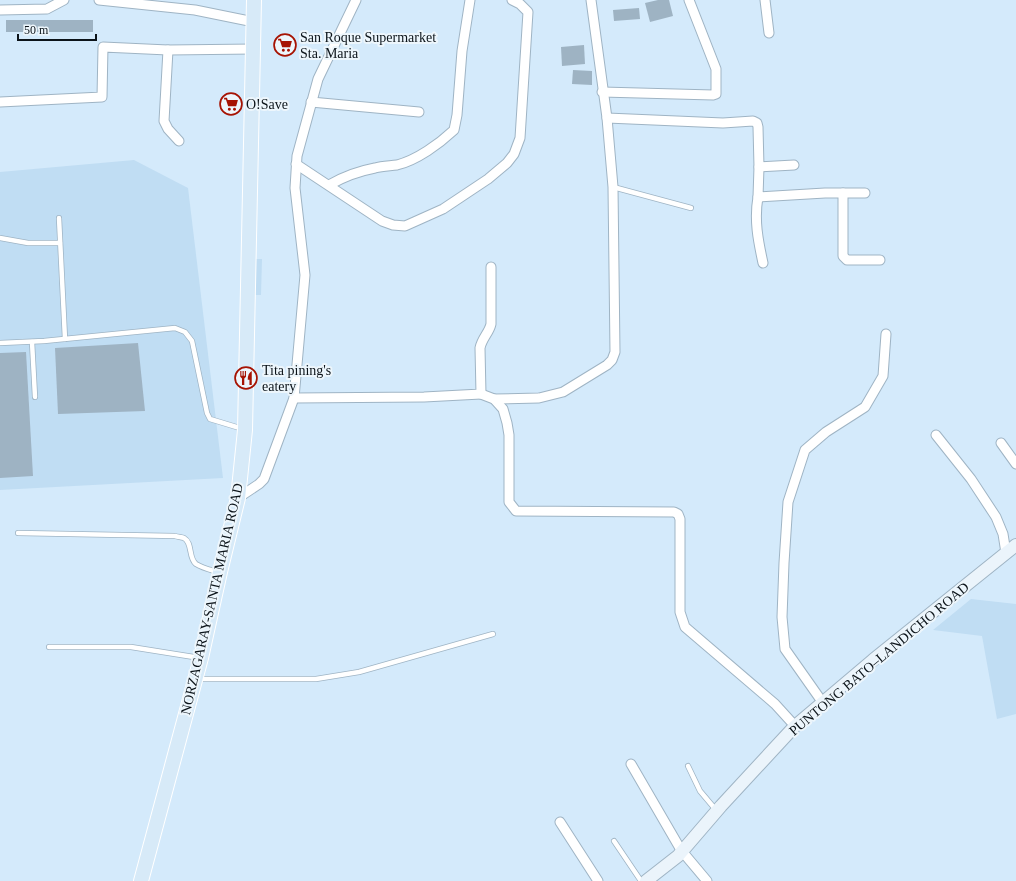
<svg xmlns="http://www.w3.org/2000/svg" width="1016" height="881" font-family="Georgia,serif">
<style>
.built{fill:#c0ddf3}
.building{fill:#9eb3c3}
.lines{fill:none;stroke-linecap:round;stroke-linejoin:round}
.lane-casing{stroke:#9fb4c4;stroke-width:6}
.street-casing{stroke:#9fb4c4;stroke-width:11}
.secondary-casing{stroke:#9fb4c4;stroke-width:14}
.primary-casing{stroke:#fff;stroke-width:16}
.lane{stroke:#fff;stroke-width:4.5}
.street{stroke:#fff;stroke-width:9}
.secondary{stroke:#ebf4fb;stroke-width:12}
.primary{stroke:#d7eaf8;stroke-width:14}
.labels{text-anchor:middle;dominant-baseline:central;stroke-width:4;stroke-linejoin:round;paint-order:stroke}
.poi-label{font-size:14px;fill:#0b1319;stroke:#edf6fc;text-anchor:start}
.street-label{font-size:14px;fill:#0b1319;stroke:#edf6fc}
</style>
<rect width="100%" height="100%" fill="#d4eafb"/>
<g class="built">
<path d="M134 160 188 188 223 478 0 490V172Z"/>
<path d="M252 259H262L261 295H251Z"/>
<path d="M971 599 1016 604V714L997 719 982 636 933 630Z"/>
</g>
<g class="building">
<path d="M658 0H669L673 16 650 22 645 3Z"/>
<path d="M639 8 640 19 614 21 613 10Z"/>
<rect x="6" y="20" width="87" height="12"/>
<path d="M584 45 585 64 562 66 561 47Z"/>
<path d="M573 70 592 71V85L572 84Z"/>
<path d="M138 343 145 411 58 414 55 348Z"/>
<path d="M26 352 33 476 0 478V353Z"/>
</g>
<g class="lines">
<g class="lane-casing">
<g id="lane">
<path d="M613 187 691 208"/>
<path d="M59 218 65 339"/>
<path d="M0 238 28 243H60"/>
<path d="M32 342 35 397"/>
<path d="M0 343 44 341 175 328 185 332 192 341 207 413 210 419 243 429"/>
<path d="M18 533 175 536C178 537 182 537 184 538 193 543 188 558 196 564 202 568 211 570 218 572"/>
<path d="M49 647H131L200 658"/>
<path d="M197 679H316L359 672 493 634"/>
<path d="M688 766 700 791 716 810"/>
<path d="M614 841 641 881"/>
</g>
</g>
<g class="street-casing">
<g id="street">
<path d="M99 0 195 10 254 22"/>
<path d="M765 0 769 33"/>
<path d="M0 10 47 9 64 0"/>
<path d="M168 50 164 121 168 129 179 141"/>
<path d="M602 92 713 95 716 94V69L689 0"/>
<path d="M0 102 102 97 103 47 168 50 254 49"/>
<path d="M311 102 419 112"/>
<path d="M607 118 723 123 753 121 757 123 758 127 759 167 794 165"/>
<path d="M296 164 382 221 393 225 405 226 443 209 488 179 507 163 514 154 520 138 528 12 520 4 512 0"/>
<path d="M759 167 758 197 825 193H865"/>
<path d="M329 185C343 177 359 171 375 168 382 166 389 166 397 165 417 160 439 144 454 130L457 115 462 51 470 0"/>
<path d="M843 193V256L847 260H880"/>
<path d="M758 197C754 220 758 240 763 263"/>
<path d="M481 394 494 399 503 409 507 423 509 435V502L516 511 674 512 678 514 680 519V612L685 627 775 704 795 726"/>
<path d="M294 398 424 397 481 394 480 348C482 338 489 333 491 324V267"/>
<path d="M494 399 539 398 563 392 607 365 612 360 615 352 613 187 607 118 591 0"/>
<path d="M936 435 971 479 996 517 1003 534 1006 553"/>
<path d="M1001 443 1016 464"/>
<path d="M238 498 259 484 264 479 294 398 305 275 295 188 297 156 318 79 356 0"/>
<path d="M823 703 785 649 782 617 784 563 788 502 805 450 826 432 865 407 883 376 886 334"/>
<path d="M631 764 681 850 707 881"/>
<path d="M560 822 598 881"/>
</g>
</g>
<g class="secondary-casing">
<path id="secondary" d="M646 881 678 856 721 806 795 726 873 660 1016 545"/>
</g>
<g class="primary-casing">
<path id="primary" d="M141 881 201 658 220 572 238 498 245 430 254 0"/>
</g>
<use href="#lane" class="lane"/>
<use href="#street" class="street"/>
<use href="#secondary" class="secondary"/>
<use href="#primary" class="primary"/>
</g>
<defs>
<g id="supermarket-ring" transform="scale(1.15)"><circle r="9.5" fill="#edf6fc" stroke="#a61303" stroke-width="1.5"/><path d="M-6-5.5h2.5l.6 2H6L4.5 2H-2.5L-4.4-4H-6ZM-1.5 3.2a1.3 1.3 0 1 0 .1 0ZM3 3.2a1.3 1.3 0 1 0 .1 0Z" fill="#a61303"/></g>
<g id="restaurant-ring" transform="scale(1.15)"><circle r="9.5" fill="#edf6fc" stroke="#a61303" stroke-width="1.5"/><path d="M-5-6h1v4h1v-4h1v4h1v-4h1v5L-1.5 .5V6h-2V.5L-5-1ZM5-6V6H3V1.5H1.5Q1.5-4 5-6Z" fill="#a61303"/></g>
</defs>
<g fill-rule="evenodd">
<use href="#supermarket-ring" x="285" y="45"/>
<use href="#supermarket-ring" x="231" y="104"/>
<use href="#restaurant-ring" x="246" y="378"/>
</g>
<g class="labels">
<g class="poi-label">
<text x="300" y="37">San Roque Supermarket<tspan x="300" dy="16">Sta. Maria</tspan></text>
<text x="246" y="104">O!Save</text>
<text x="262" y="370">Tita pining's<tspan x="262" dy="16">eatery</tspan></text>
</g>
<g class="street-label">
<text transform="translate(212 599) rotate(-77)">NORZAGARAY-SANTA MARIA ROAD</text>
<text transform="translate(879 659) rotate(-40)">PUNTONG BATO–LANDICHO ROAD</text>
</g>
</g>
<path d="M18 34v6h78v-6" fill="none" stroke="#0b1319" stroke-width="2"/>
<text x="24" y="34" font-size="12" fill="#0b1319" stroke="#edf6fc" stroke-width="3" paint-order="stroke">50 m</text>
</svg>
